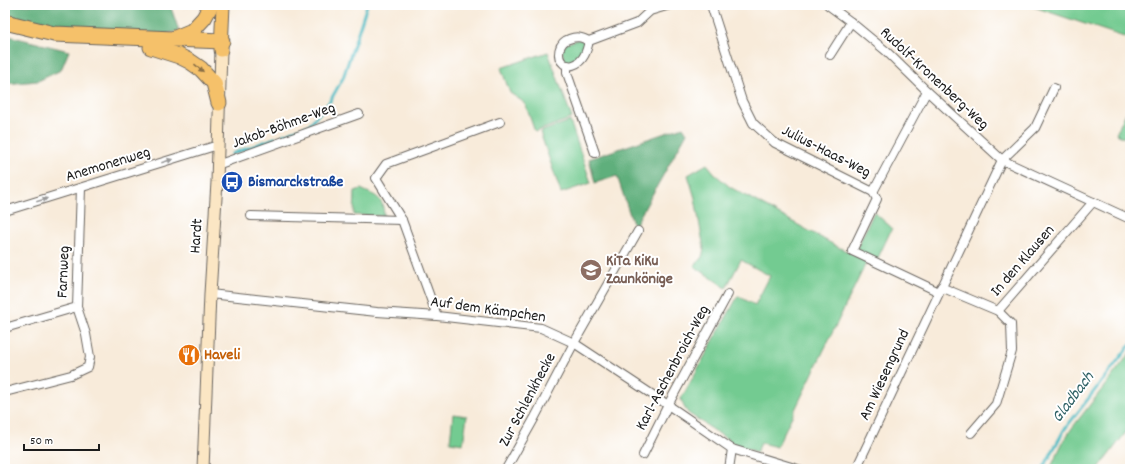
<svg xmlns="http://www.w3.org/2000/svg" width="1135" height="474" font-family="Dekko,sans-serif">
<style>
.green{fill:#73cb91;stroke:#487456}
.forest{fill:#5eaf7b;stroke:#3d664c}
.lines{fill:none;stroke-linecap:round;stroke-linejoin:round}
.stream{stroke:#4bbac2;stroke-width:3}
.minor-casing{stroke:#69645e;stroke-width:10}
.secondary-casing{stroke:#69645e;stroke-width:13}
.primary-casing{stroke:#69645e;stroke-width:15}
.motorway-casing{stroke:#69645e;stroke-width:17}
.minor{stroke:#fff;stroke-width:8}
.secondary{stroke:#fbe6c4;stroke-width:11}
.primary{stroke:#f5c16b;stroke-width:13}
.motorway{stroke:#f5c16b;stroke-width:15}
.oneway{fill:#886e44}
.oneway2{fill:#999}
.labels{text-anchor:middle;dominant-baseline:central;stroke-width:4;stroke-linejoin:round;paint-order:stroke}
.street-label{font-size:16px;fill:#1c1c1c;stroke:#fff}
.transit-label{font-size:16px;font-weight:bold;fill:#164399;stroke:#fff;text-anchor:start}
.education-label{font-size:16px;font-weight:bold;fill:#785e54;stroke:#fff;text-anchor:start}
.food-label{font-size:16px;font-weight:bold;fill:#c56008;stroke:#fff;text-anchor:start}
.water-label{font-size:17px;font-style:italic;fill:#316367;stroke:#fff}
</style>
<rect width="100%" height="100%" fill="#fff"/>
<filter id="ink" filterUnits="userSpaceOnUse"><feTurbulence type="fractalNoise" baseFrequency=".025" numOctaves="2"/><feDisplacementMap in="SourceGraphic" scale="8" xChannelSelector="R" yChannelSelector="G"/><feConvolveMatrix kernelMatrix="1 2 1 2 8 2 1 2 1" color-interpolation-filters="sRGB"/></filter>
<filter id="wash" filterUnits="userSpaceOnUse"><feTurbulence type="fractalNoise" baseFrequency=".012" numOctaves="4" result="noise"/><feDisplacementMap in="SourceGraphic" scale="16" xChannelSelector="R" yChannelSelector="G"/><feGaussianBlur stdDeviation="0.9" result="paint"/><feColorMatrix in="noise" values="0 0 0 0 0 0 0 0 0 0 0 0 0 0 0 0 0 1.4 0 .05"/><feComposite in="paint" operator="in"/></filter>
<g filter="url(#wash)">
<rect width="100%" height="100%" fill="#f8ebda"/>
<g class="green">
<path d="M1028 5H1130V39Z"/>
<path d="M578 39 585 42C585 49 580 55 576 61L566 62C563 58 560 48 566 44 569 42 575 41 578 39Z"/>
<path d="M548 52 572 118 535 132 526 106 522 101 510 93 501 68Z"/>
<path d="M1130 104V140L1116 134Z"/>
<path d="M570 121 591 183 561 193 540 132Z"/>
<path d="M707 164 717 176 730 187 838 247 867 261 777 447 761 443 757 452 736 445 688 413 684 407 681 399 738 296 755 305 770 276 741 260 726 288 694 266 702 257 704 249 695 198 688 175Z"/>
<path d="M361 189C377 197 383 196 384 216L354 215 355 191Z"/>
<path d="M874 212 892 228 877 260 856 250Z"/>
<path d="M1130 353V427L1098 469H1050L1063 442 1072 428Z"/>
<path d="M453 414 467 416 463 444 450 442Z"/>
</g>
<g class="forest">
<path d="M5 5H170L179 31 164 34 57 27 5 15Z"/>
<path d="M5 35 69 51 61 70 38 81 5 84Z"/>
<path d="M683 127 687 133 634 227 617 176 595 183 589 159Z"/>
</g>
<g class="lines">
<g class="stream">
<path d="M283 135 308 126 330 101 343 78 367 5"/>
<path d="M232 154 275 138"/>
<path d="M1043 469 1064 430 1130 345"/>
</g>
</g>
</g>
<g filter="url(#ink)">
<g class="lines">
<g class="minor-casing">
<g id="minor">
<path d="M711 5 742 101 753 123 775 143 873 192 927 91"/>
<path d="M828 5 851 22 886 51 927 91 1002 160 1130 219"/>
<path d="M589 41C587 50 584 62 573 65 571 66 567 65 564 64 555 57 559 42 569 39 577 36 581 37 589 41L637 23 650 11 670 5"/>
<path d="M830 55 851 22"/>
<path d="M567 65V73L595 153"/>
<path d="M217 165 359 114"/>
<path d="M873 192 877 199 852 251 939 292"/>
<path d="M5 211 218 145"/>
<path d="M251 216 402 220"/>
<path d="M941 287 998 311 1011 324 1012 351 996 404 971 433"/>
<path d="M210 294 377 312 437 316 541 328 574 343 668 405 732 449 798 469"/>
<path d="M998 311 1093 202"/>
<path d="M437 316 402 220 376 178 386 164 500 122"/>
<path d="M5 328 77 307 81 188"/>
<path d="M5 392 71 375 88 367 90 357 86 334 77 307"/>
<path d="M643 455 668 405 728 294"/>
<path d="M506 469 534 419 574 343 638 231"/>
<path d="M729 469 732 449"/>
<path d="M856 469 1002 160 1035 128 1054 88"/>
</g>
</g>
<g class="secondary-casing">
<path id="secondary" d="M203 469 210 294 217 182 221 50"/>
</g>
<g class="primary-casing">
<path id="primary" d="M221 50 223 5"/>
</g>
<g class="motorway-casing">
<g id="motorway">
<path d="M5 22 54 34 222 41"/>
<path d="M175 38 192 31 204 18 211 5"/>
<path d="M151 47 179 56 191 62 201 69 214 83 219 103"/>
</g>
</g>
<use href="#minor" class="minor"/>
<use href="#secondary" class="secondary"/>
<use href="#primary" class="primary"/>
<use href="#motorway" class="motorway"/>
</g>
<defs><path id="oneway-solid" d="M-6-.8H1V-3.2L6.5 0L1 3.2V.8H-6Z"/></defs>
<use class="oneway" href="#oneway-solid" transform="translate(199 68) rotate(40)"/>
<g class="oneway2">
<use href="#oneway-solid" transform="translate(167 161) rotate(-17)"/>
<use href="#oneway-solid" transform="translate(42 200) rotate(-17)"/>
</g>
</g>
<defs>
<g id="bus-disc" transform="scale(1.15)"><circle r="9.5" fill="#1a4fb4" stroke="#fff"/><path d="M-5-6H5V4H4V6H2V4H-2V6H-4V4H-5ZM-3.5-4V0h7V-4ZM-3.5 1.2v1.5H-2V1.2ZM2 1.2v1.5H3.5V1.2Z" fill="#fff"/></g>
<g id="school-disc" transform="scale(1.15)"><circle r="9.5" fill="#8d6e63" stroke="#fff"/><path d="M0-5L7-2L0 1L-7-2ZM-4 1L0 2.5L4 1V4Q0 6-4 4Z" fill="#fff"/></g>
<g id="restaurant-disc" transform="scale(1.15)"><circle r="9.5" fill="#e8710a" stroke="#fff"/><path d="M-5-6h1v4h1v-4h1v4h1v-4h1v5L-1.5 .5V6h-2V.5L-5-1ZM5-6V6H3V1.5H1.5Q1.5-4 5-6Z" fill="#fff"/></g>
</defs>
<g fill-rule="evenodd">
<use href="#bus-disc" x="232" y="182"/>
<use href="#school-disc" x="591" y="270"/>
<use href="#restaurant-disc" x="189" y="355"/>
</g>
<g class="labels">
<g class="street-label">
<text transform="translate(934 79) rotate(43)">Rudolf-Kronenberg-Weg</text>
<text transform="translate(284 126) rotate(-20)">Jakob-Böhme-Weg</text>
<text transform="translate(826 152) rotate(27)">Julius-Haas-Weg</text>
<text transform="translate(108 165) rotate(-17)">Anemonenweg</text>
<text transform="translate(197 236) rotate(-86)">Hardt</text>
<text transform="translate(1023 261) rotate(-49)">In den Klausen</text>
<text transform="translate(64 272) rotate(-88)">Farnweg</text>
<text transform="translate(488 310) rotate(8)">Auf dem Kämpchen</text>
<text transform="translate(673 368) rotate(-62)">Karl-Aschenbroich-Weg</text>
<text transform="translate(885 375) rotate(-65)">Am Wiesengrund</text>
<text transform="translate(528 400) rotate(-62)">Zur Schlenkhecke</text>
</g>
<g class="transit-label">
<text x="248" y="182">Bismarckstraße</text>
</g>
<g class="education-label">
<text x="606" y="261">KiTa KiKu<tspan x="606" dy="18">Zaunkönige</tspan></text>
</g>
<g class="food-label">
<text x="204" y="355">Haveli</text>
</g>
<g class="water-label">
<text transform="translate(1074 398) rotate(-53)">Gladbach</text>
</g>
</g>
<rect width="1135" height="474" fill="none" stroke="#fff" stroke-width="20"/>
<path d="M24 444v6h75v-6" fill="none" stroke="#1c1c1c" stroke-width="2"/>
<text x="30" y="444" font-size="12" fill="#1c1c1c" stroke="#ffffff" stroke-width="3" paint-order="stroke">50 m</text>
</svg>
